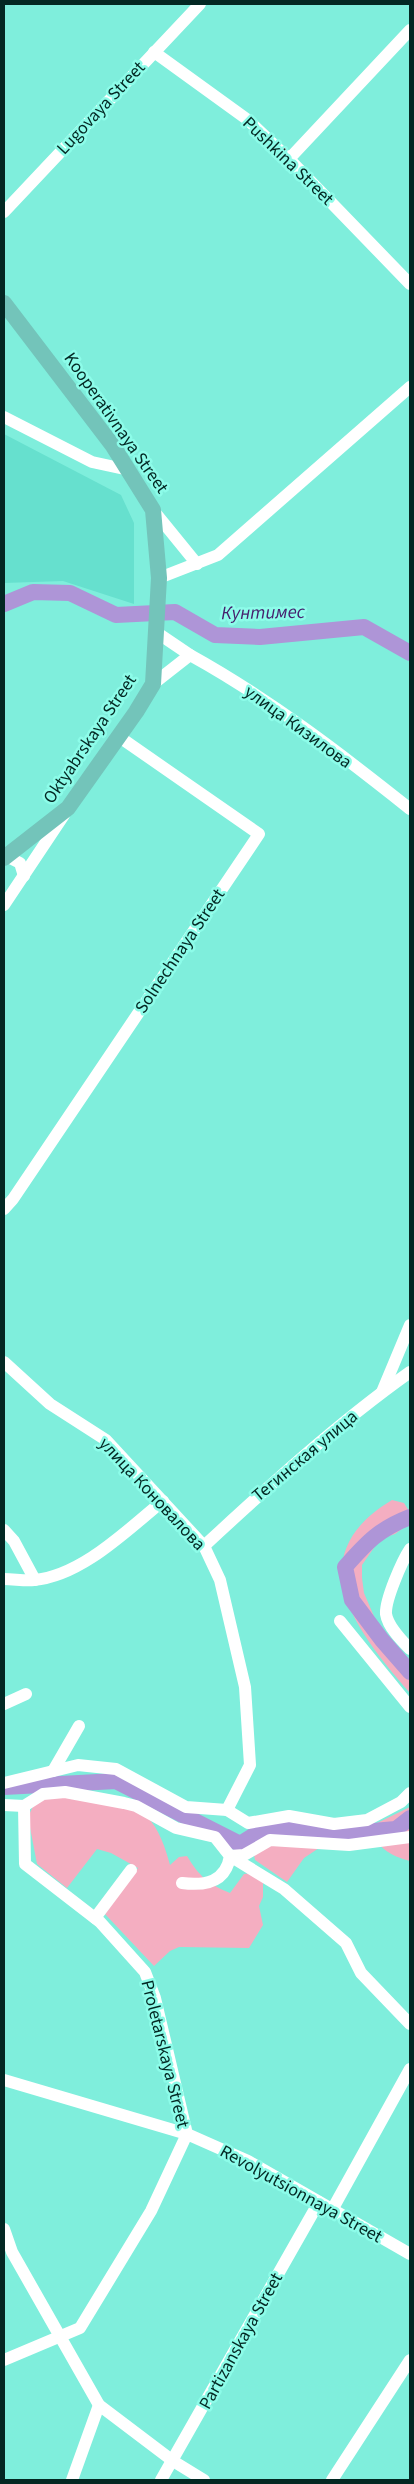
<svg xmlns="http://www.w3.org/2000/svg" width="414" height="2484" font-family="'Source Sans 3',sans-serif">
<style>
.built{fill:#66e0ce}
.green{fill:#f4aec1}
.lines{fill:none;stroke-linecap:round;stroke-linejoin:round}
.river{stroke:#ae95d7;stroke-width:16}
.minor{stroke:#fff;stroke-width:12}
.major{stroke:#73c4ba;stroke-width:16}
.labels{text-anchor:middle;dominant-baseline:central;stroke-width:5;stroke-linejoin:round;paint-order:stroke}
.street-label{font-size:18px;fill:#032823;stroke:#8dfce9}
.water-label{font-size:19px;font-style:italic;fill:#46216e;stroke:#8dfce9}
</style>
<rect width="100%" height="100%" fill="#7feedc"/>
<path class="built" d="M4 434 121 495 134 523V604L63 581 4 583Z"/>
<g class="green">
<path d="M392 1500 404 1503 409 1511 410 1523 395 1534 380 1539 362 1565V1578L364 1593 379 1628 377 1639 390 1660 403 1669 410 1671V1693C357 1632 297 1557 392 1500Z"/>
<path d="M54 1794C81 1798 125 1799 147 1817 159 1828 166 1850 170 1865L179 1857 187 1856C199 1876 208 1884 230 1893L244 1874 251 1873 263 1882V1897L259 1906 263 1925 249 1948 179 1947 170 1951 154 1966 105 1914 138 1868 111 1853 97 1849 67 1888 37 1864 28 1817 35 1802Z"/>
<path d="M410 1807V1861C391 1856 374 1847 371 1826Z"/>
<path d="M273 1844 319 1848 304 1858 287 1882 255 1860 254 1855Z"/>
</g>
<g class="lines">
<g class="river">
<path d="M4 604 33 592 70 593 116 615 175 612 215 635 260 637 364 627 410 653"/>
<path d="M410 1517C379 1529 367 1542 345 1567L352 1600 382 1640 410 1672"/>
<path d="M4 1787 116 1781 240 1844 267 1827 328 1835 396 1829 410 1818"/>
</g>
<g class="minor">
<path d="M154 52 248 120 289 159 410 284"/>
<path d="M289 159 410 30"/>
<path d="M4 212 200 4"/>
<path d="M4 417 92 462 129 470"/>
<path d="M153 510 197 564"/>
<path d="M159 578 218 555 410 387"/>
<path d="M156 632 190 655"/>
<path d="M153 684 190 655C268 698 341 754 410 809"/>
<path d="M6 856 20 863 24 876"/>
<path d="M4 905 64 815"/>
<path d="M4 1209 13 1199 259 834 118 736"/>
<path d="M4 1362 50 1404 106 1440 204 1546 220 1580 245 1687 250 1765 227 1810"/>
<path d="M382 1392 410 1325"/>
<path d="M4 1530 14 1541 35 1580"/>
<path d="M204 1546C270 1485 337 1424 410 1372"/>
<path d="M410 1549C402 1561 385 1600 386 1614 388 1627 402 1641 410 1649"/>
<path d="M4 1579C14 1579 25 1581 34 1580 82 1576 128 1529 163 1501"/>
<path d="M340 1621 410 1707"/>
<path d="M4 1704 26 1694"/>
<path d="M53 1771 79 1726"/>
<path d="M4 1783 78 1765 116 1769 186 1807 227 1810 248 1823 289 1816 334 1824 367 1820 401 1802 410 1793"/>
<path d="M4 1805 24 1806"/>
<path d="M410 1837 349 1845 270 1840 244 1855 230 1856 284 1889 346 1943 361 1973 410 2024"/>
<path d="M95 1918 131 1870"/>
<path d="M4 2080 187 2134 248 2161 410 2254"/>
<path d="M332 2210 410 2069"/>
<path d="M4 2229 12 2252 99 2405 173 2461 204 2480"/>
<path d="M4 2360 80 2328 151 2211 187 2134 155 1998 145 1972 100 1922 25 1864 24 1806 43 1794 65 1792 124 1803 136 1806 176 1828 215 1837 230 1856C226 1882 205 1886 182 1883"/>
<path d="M72 2480 99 2405"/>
<path d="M161 2480 319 2202"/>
<path d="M332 2480 410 2360"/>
</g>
<path class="major" d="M4 303 113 446 153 510 159 578 153 684 136 712 68 808 4 858"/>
</g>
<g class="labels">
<g class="street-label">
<text transform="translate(101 108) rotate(-47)">Lugovaya Street</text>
<text transform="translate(288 161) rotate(44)">Pushkina Street</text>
<text transform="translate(116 423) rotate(55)">Kooperativnaya Street</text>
<text transform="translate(298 727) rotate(36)">улица Кизилова</text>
<text transform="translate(90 739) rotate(-56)">Oktyabrskaya Street</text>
<text transform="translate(180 951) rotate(-56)">Solnechnaya Street</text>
<text transform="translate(305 1456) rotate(-40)">Тегинская улица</text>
<text transform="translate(152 1494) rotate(47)">улица Коновалова</text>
<text transform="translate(165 2054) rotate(76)">Proletarskaya Street</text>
<text transform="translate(301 2194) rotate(29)">Revolyutsionnaya Street</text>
<text transform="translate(241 2341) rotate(-61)">Partizanskaya Street</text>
</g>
<g class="water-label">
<text transform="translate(263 613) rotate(-1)">Кунтимес</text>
</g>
</g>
<rect width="414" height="2484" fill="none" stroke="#032823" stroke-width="10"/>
</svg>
